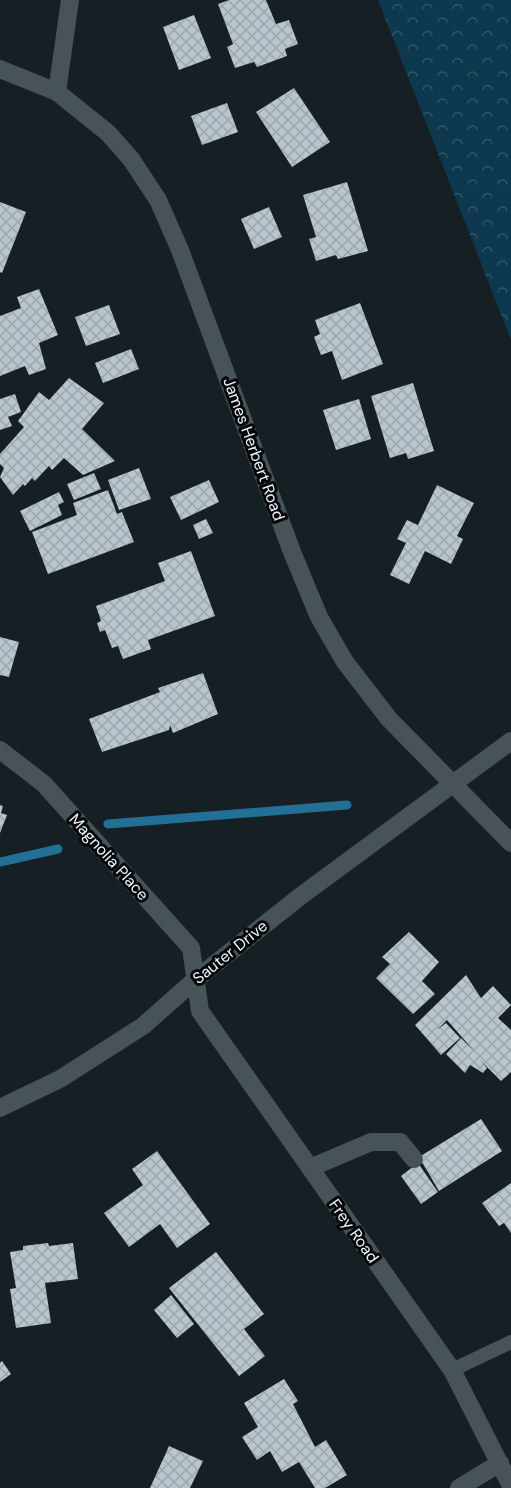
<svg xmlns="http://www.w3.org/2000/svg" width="511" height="1488" font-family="'DM Sans',sans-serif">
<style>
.park{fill:url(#park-crowns)}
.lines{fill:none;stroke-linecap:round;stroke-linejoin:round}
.stream{stroke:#237097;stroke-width:9}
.building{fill:url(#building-cross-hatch)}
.lane{stroke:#485359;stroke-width:14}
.street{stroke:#485359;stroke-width:18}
.labels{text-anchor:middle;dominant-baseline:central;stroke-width:6;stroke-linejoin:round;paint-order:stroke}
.street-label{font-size:16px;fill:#eef4f8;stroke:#05080a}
</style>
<defs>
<pattern id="park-crowns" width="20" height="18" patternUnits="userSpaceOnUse" patternTransform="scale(1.5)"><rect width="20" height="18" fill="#0d384e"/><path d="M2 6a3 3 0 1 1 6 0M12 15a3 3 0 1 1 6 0" fill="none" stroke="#315568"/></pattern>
<pattern id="building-cross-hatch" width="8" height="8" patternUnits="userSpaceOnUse" patternTransform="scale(1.5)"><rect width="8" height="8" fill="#b8c5cd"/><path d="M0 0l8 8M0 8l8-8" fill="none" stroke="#9ca6ac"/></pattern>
</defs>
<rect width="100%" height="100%" fill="#151f24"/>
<path class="park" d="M378 0H511V340Z"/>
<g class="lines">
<g class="stream">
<path d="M108 824 347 805"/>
<path d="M0 862 58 849"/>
</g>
</g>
<g class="building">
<path d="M229 0H266L276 24 289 20 298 44 285 49 287 56 257 67 254 62 235 68 227 47 233 44 218 4Z"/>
<path d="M194 15 211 58 179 70 163 27Z"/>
<path d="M294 88 330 142 292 167 256 112Z"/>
<path d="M227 103 238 132 202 145 191 116Z"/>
<path d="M347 182 368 251 338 259 336 255 316 261 309 239 316 237 303 195Z"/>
<path d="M0 202 26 212 2 273 0 272Z"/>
<path d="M269 207 282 237 254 249 241 219Z"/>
<path d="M39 289 58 335 39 343 46 369 29 375 25 366 0 376V316L21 308 17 297Z"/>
<path d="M360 303 383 364 342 380 332 351 321 355 314 337 320 334 315 320Z"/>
<path d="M109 305 120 334 86 346 75 317Z"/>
<path d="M131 349 139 369 103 383 95 363Z"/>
<path d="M69 378 104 403 82 429 115 461 83 475 64 458 52 470 49 466 35 481 32 478 25 486 23 484 13 495 0 477 4 468 0 464V454L24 427 18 421 39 392 49 400Z"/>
<path d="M413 383 434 451 408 459 406 453 390 458 371 396Z"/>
<path d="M15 394 21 412 8 417 12 426 0 430V399Z"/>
<path d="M359 399 371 439 336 450 323 410Z"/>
<path d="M139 468 151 499 119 510 108 480Z"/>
<path d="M94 473 101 489 74 500 67 484Z"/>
<path d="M209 480 219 502 181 520 170 497Z"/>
<path d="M437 485 474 503 457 536 463 539 451 564 425 551 409 584 390 575 406 543 397 539 407 520 418 525Z"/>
<path d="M108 490 117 514 122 512 134 542 48 574 32 532 77 515 73 503Z"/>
<path d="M59 492 64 502 58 505 62 515 30 531 20 511Z"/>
<path d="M206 519 213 533 199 539 193 525Z"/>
<path d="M191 551 215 616 148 640 151 649 123 659 118 646 112 648 105 630 100 632 97 623 101 621 96 606 165 581 158 563Z"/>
<path d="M0 637 19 642 9 677 0 675Z"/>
<path d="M203 673 218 714 173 733 170 725 169 730 102 752 89 719 160 692 158 688Z"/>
<path d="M0 805 3 806 1 813 7 815 0 833Z"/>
<path d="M409 932 439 962 422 981 435 994 413 1014 376 978 390 964 382 957Z"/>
<path d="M466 975 481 998 493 986 511 1005 498 1018 511 1030V1072L501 1081 480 1060 487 1068 483 1073 470 1065 465 1073 446 1054 461 1038 473 1050 447 1020 437 1030 446 1023 460 1038 441 1055 415 1025Z"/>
<path d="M481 1119 502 1151 439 1191 419 1157Z"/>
<path d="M157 1151 210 1224 177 1248 160 1224 129 1247 104 1213 143 1185 132 1169Z"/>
<path d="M418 1163 438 1192 421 1204 401 1176Z"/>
<path d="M511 1183V1233L504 1223 499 1226 482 1203Z"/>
<path d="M48 1243 49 1246 73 1243 78 1279 45 1283 51 1323 16 1328 10 1289 16 1288 10 1252 23 1250V1246Z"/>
<path d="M216 1252 264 1314 244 1329 265 1356 239 1376 169 1288Z"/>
<path d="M171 1295 194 1324 177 1338 154 1310Z"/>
<path d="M2 1361 11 1374 0 1382V1363Z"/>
<path d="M284 1379 298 1401 293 1404 315 1447 326 1440 347 1475 325 1488H315L299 1462 282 1472 270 1451 257 1460 242 1437 258 1427 244 1403Z"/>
<path d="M169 1446 203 1461 190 1488H150Z"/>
</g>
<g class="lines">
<path class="lane" d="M452 1370 511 1342"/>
<g class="street">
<path d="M0 69 57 92 108 133 131 159 158 200 180 250 292 552 319 617 345 662 389 719 511 843"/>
<path d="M57 92 70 0"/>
<path d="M0 750 44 784 191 948 200 1011 452 1370 511 1486"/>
<path d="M0 1108 60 1079 143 1026 196 979 302 895 511 741"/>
<path d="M310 1168 371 1142H400L414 1159"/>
<path d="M459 1488 500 1463"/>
</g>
</g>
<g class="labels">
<g class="street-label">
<text transform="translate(254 449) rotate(70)">James Herbert Road</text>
<text transform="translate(109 857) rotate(48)">Magnolia Place</text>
<text transform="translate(230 952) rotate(-39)">Sauter Drive</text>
<text transform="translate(354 1231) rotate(55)">Frey Road</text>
</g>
</g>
</svg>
